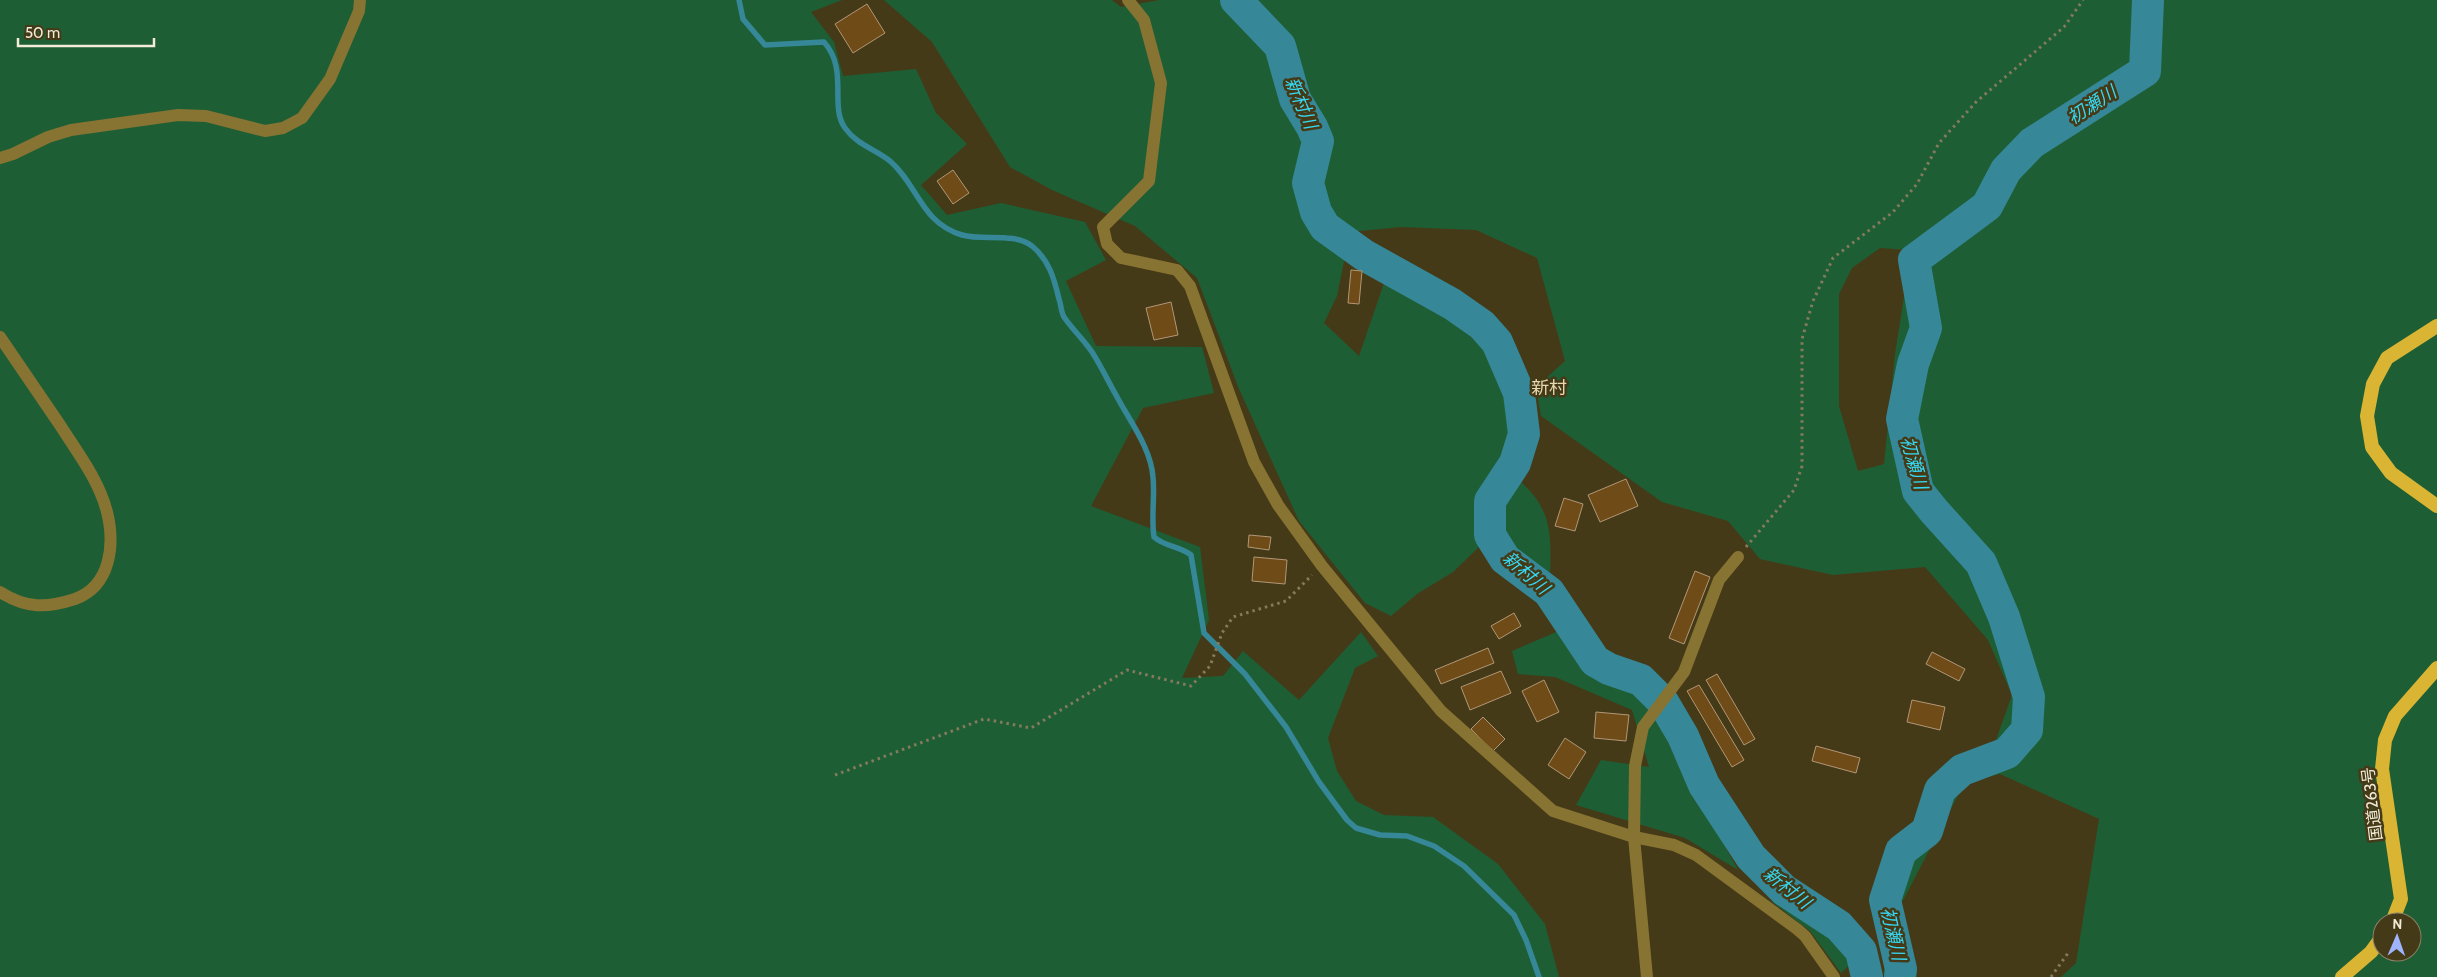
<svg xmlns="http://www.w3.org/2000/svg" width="2437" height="977" font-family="Cabin,'Noto Sans JP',sans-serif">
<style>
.green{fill:#1e5e35;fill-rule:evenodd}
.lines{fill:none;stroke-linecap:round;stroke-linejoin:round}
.stream{stroke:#368797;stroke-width:5.5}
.river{stroke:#368797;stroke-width:32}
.building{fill:#6e4b17;stroke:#b19777}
.path{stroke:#847b5d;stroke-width:3;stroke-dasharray:2.5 4;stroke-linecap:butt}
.minor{stroke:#877332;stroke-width:12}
.trunk{stroke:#d9b533;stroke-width:14}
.labels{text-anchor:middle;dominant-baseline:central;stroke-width:5;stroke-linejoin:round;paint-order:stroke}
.street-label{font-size:16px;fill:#f1ebd7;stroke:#453a17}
.water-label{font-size:18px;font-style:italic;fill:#35d9f5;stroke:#453a17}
.neighbourhood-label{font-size:18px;fill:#e6d9b2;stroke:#453a17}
</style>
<rect width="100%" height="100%" fill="#453a17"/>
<g class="green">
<path d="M0 0H842L811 12 834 42 843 76 916 69 936 113 967 144 921 185 947 215 1001 203 1085 222 1106 260 1066 281 1096 346 1202 347 1214 393 1143 408 1091 506 1200 547 1209 620 1182 678 1223 676 1243 651 1299 700 1361 632 1378 656 1355 668 1328 738 1337 771 1356 801 1384 815 1433 817 1498 864 1545 924 1559 977H0Z"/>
<path d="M884 0H1112L1121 7 1159 0H2437V977H2061L2076 963 2099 819 2000 774 1965 782 1900 906 1910 977H1884V961L1874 905 1889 843 1921 822 1929 783 1996 740 2012 695 1988 640 1925 567 1833 575 1760 559 1728 521 1662 502 1541 416 1536 387 1565 361 1537 258 1476 230 1401 227 1350 232 1337 296 1324 323 1359 356 1385 280 1434 295 1489 333 1513 387 1512 441 1475 510 1479 547 1453 572 1417 594 1391 616 1365 603 1299 521 1239 389 1197 278 1135 226 1052 190 1010 167 932 42ZM1880 248 1909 250 1906 284 1895 354 1884 464 1858 471 1839 406V294L1852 268ZM2382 922H2412V952H2382Z"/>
<path d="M1521 482C1553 511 1551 536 1550 576L1507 551 1499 505Z"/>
<path d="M1561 630 1589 666 1638 688 1654 704 1684 772 1738 870 1685 838 1576 805 1601 760 1649 767 1632 710 1555 677 1518 674 1512 651Z"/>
<path d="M1775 896 1828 931 1853 962 1841 973 1810 931 1772 902Z"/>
</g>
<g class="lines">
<path class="stream" d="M739 0 743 19 765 45 824 42C849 70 829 106 845 128 857 145 875 149 890 161 918 185 921 223 962 235 983 241 1014 232 1032 246 1049 260 1054 278 1059 299 1061 304 1061 312 1064 317 1072 329 1084 340 1092 352 1101 366 1108 381 1116 395 1129 420 1151 448 1153 477 1155 497 1151 517 1154 537 1165 547 1180 546 1191 555L1204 633 1245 674 1286 727 1319 782 1347 820 1356 828 1380 835 1407 836 1434 846 1464 866 1514 915 1526 940 1539 977"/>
<g class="river">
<path d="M1236 0 1280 46 1295 99 1312 127 1318 141 1308 183 1316 212 1325 227 1364 255 1452 304 1482 325 1497 342 1519 393 1524 434 1515 463 1490 501V535L1505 559 1549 592 1595 661 1609 669 1641 680 1663 702 1683 736 1704 785 1751 857 1784 890 1839 926 1861 951 1867 977"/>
<path d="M1900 977 1901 969 1885 900 1901 851 1927 831 1940 790 1962 770 2007 753 2027 730 2029 697 2004 617 1981 563 1934 511 1918 491 1902 419 1913 364 1926 328 1914 260 1987 206 2006 170 2032 143 2145 71 2148 0"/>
</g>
</g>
<g class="building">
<path d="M867 4 885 33 853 53 835 24Z"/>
<path d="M953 170 969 193 953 204 937 181Z"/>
<path d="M1351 270 1362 271 1359 304 1348 303Z"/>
<path d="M1171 302 1178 335 1154 340 1146 308Z"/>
<path d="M1626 479 1638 506 1600 522 1588 495Z"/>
<path d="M1564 498 1583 504 1575 531 1555 526Z"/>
<path d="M1249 535 1271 537 1269 550 1248 547Z"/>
<path d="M1254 557 1287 560 1285 584 1252 581Z"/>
<path d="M1695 571 1710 577 1684 644 1669 638Z"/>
<path d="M1514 613 1521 626 1499 639 1491 626Z"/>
<path d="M1488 648 1494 663 1441 684 1435 670Z"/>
<path d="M1932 652 1965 669 1959 681 1926 664Z"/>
<path d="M1501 671 1511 693 1470 710 1461 687Z"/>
<path d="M1717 674 1755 739 1744 745 1706 680Z"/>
<path d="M1544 680 1559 712 1537 722 1522 691Z"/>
<path d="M1699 685 1744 760 1732 767 1687 691Z"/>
<path d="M1912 700 1945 707 1940 730 1907 722Z"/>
<path d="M1596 712 1629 715 1626 741 1594 738Z"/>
<path d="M1483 717 1505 739 1493 751 1471 729Z"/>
<path d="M1565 738 1586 752 1569 779 1548 765Z"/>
<path d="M1816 746 1860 758 1856 773 1812 761Z"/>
</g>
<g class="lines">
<g class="path">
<path d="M1746 547 1794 490 1802 466V339L1813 301 1833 258 1893 212 1917 184 1939 143 1976 102 2064 27 2083 0"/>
<path d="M835 775 984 719 1031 728 1127 670 1191 686 1210 666 1222 633 1233 617 1286 601 1312 575"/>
<path d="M2051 977 2068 953"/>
</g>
<g class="minor">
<path d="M1128 0 1144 20 1161 83 1149 181 1103 227 1107 244 1121 258 1177 270 1190 286 1254 462 1278 505 1322 566 1441 711 1553 811 1634 837 1674 845 1696 855 1797 929 1805 936 1834 977"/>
<path d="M0 158 13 154 48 137 71 130 178 115 206 116 265 131 283 128 302 118 330 79 359 11 360 0"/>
<path d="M0 337C20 366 40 396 60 425 77 452 99 480 107 512 115 544 111 586 75 599 47 608 27 609 0 592"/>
<path d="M1647 977 1634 837 1635 766 1643 727 1684 672 1719 580 1738 557"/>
</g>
<g class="trunk">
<path d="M2437 326 2387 358 2373 384 2367 416 2372 447 2391 473 2437 506"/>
<path d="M2392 922 2401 899 2382 769 2385 740 2395 716 2437 668"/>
<path d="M2342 977 2371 952 2382 937"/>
</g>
</g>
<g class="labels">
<g class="street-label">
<text transform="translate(2372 804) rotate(-97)">国道263号</text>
</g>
<g class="water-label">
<text transform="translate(1301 103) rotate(67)">新村川</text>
<text transform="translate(2092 105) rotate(-33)">初瀬川</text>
<text transform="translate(1914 463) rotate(74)">初瀬川</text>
<text transform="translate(1526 573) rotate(41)">新村川</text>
<text transform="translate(1787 888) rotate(39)">新村川</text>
<text transform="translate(1893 934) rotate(77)">初瀬川</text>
</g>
<g class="neighbourhood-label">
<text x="1549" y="388">新村</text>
</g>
</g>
<g transform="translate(2397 937) rotate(2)"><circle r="24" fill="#453a17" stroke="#8a8164"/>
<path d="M0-4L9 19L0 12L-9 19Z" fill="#a0b3fd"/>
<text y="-8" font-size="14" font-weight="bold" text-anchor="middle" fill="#f1ebd7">N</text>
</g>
<path d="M18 38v8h136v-8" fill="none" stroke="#f1ebd7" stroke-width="2.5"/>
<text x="25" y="38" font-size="15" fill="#f1ebd7" stroke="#453a17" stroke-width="4" paint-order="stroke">50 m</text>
</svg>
